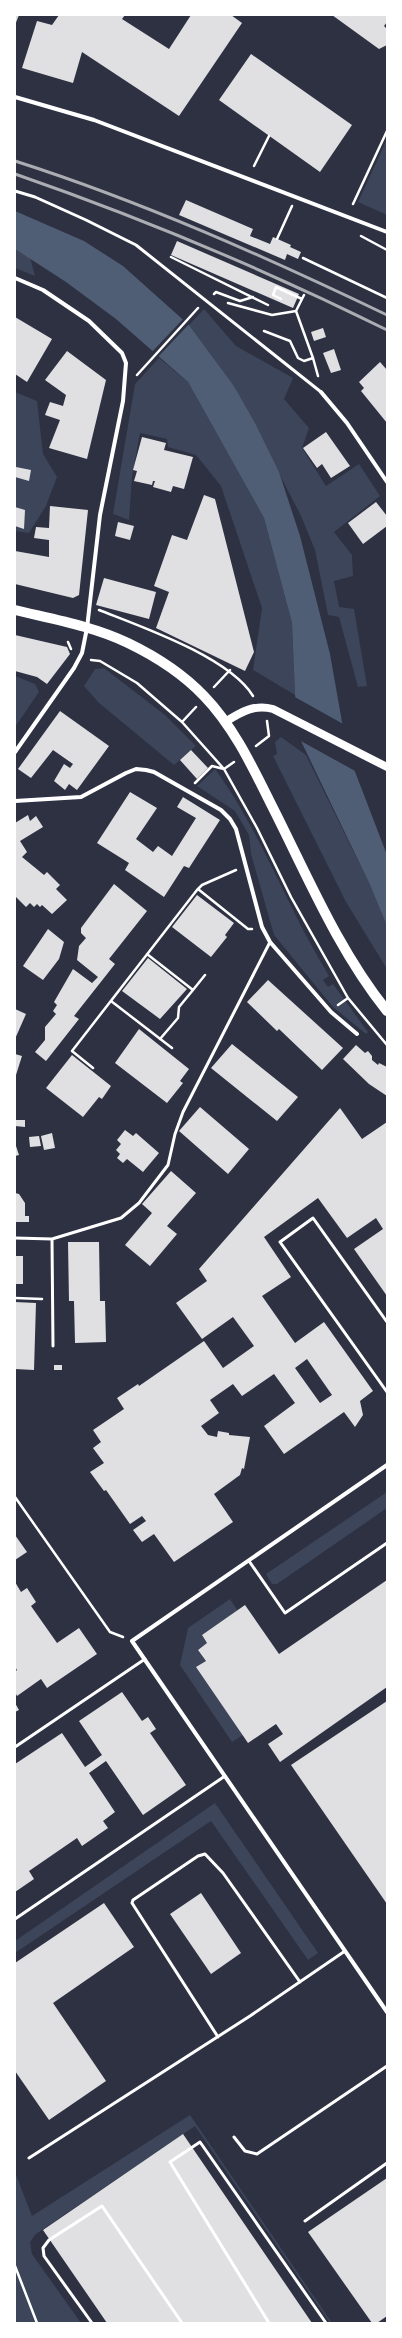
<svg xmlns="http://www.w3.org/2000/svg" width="402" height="2338" font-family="Quicksand,sans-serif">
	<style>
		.green { fill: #3c4559 }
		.water { fill: #4f5d75 }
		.pier { fill: #2d3142 }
		.building { fill: #e0e0e3; fill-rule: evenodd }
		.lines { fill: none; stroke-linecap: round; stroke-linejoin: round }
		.path { stroke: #fff; stroke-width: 2.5 }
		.service { stroke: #fff; stroke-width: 3 }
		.minor { stroke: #fff; stroke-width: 4 }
		.secondary { stroke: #fff; stroke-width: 8 }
		.primary { stroke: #fff; stroke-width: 10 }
		.rail { stroke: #abadb3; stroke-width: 3 }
	</style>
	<rect width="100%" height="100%" fill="#2d3142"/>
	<path class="green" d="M387 139V215L358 202Z
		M15 249 30 257 35 276 15 268Z
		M204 309 236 346 293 378 284 399 309 428 302 448 326 486 359 464 380 496 334 532 352 555 353 576 334 581 339 607 354 609 367 686 358 687 339 617 328 615 315 550 301 516 234 386 189 325Z
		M159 358 188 382 264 518 292 623 295 695 253 670 262 608 221 486 196 455 168 447 167 439 140 433 132 477 129 520 113 514 135 384Z
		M15 392 37 401 43 454 57 477 46 506 29 533 15 531Z
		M104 668 165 715 196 746 174 765 99 703 84 686 95 669Z
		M15 676 35 684 39 692 15 727Z
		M281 737 306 755 370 885 387 926V969L346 902 273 756 277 754 275 742Z
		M215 769C248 814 270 864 295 914 305 935 317 955 329 976L323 980 328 987 333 984 368 1032 366 1034 333 1007 274 935 251 854 249 835 235 811 197 786Z
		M387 1492V1508L277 1584H272L266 1574Z
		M230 1599 238 1611 202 1635 207 1643 198 1650 206 1661 197 1667 243 1735 232 1742 180 1665 188 1628Z
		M215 1803 318 1953 308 1960 211 1821 15 1953V1941Z
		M190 2115 332 2323H330L195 2126 36 2234 30 2242 32 2254 81 2323H15V2172L32 2216Z"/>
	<path class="water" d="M15 211 84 241 123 266 189 325 234 386 256 425 279 472 300 536 330 654 342 722 354 769 387 855V926L370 885 301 741 295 695 292 623 264 518 188 382 116 319 66 282 15 249Z"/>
	<path class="pier" d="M184 318 190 323 157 358 151 353Z
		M293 696 345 725 357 772 299 740Z"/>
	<path class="building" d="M15 15H19L15 25Z
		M59 15H125L122 19 169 49 191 15H231L242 23 179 116 82 52 73 83 22 68 37 21 52 25Z
		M332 15H387V22L384 26 387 29V45L379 49Z
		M251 54 352 125 320 172 219 100Z
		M186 200 253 229 250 236 270 244 273 237 291 245 290 247 301 252 298 259 287 254 285 260 179 215Z
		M177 241 299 294 293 308 171 255Z
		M15 317 52 339 27 382 15 374Z
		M323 328 326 337 314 341 311 332Z
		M334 349 341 370 331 373 323 353Z
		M67 351 106 380 87 459 49 448 60 420 45 415 50 402 63 406 66 395 45 380Z
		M380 362 387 370V423L361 391 364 388 359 382Z
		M326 432 350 466 331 478 322 464 317 468 303 448Z
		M142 437 166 443 164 450 193 457 184 489 173 486 171 492 153 487 155 481H153L152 485 134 481 137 471 133 470Z
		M16 467 31 470 29 481 15 477Z
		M204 495 215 499 254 652 245 671 156 628 169 592 154 586 172 535 187 540Z
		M376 502 387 516V526L363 544 348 523Z
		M50 506 88 510 79 595 73 598 15 584V551L49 557V540L34 538 36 527 49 528Z
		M15 507 25 510 24 529 15 526Z
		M118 522 134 526 130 540 115 536Z
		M104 578 156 592 149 619 96 605Z
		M15 635 67 647 70 654 47 684 37 677 15 671Z
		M60 711 109 746 77 790 69 784 65 790 54 781 64 764 70 768 73 764 53 750 31 778 18 769Z
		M191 750 208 768 197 779 180 760Z
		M130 792 157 808 136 839 153 852 158 846 172 856 196 818 177 807 183 797 220 820 189 868 184 866 164 897 125 870 129 863 97 843Z
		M28 815 30 821 36 816 43 827 20 841 27 852 22 857 44 875 47 872 60 885 56 889 67 900 52 914 42 905 40 907 37 904 34 907 30 903 26 907 15 896V823Z
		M114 884 147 911 109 959 115 964 74 1016 79 1019 46 1061 35 1052 45 1040V1027L56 1014 53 1011 57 1005 54 1002 73 969 92 983 98 977 77 960 79 946 86 938 81 933V928Z
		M197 895 234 923 225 935 227 937 211 957 172 927Z
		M48 929 64 942 59 959 43 980 23 966Z
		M148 958 187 989 160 1019 122 991Z
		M268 980 343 1048 322 1070 279 1029 277 1031 247 1002Z
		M15 1009 26 1014 15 1039Z
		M139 1029 189 1069 180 1081 183 1083 167 1103 115 1063Z
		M232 1044 298 1097 277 1121 211 1068Z
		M356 1045 365 1053 368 1051 372 1056V1060L378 1065 379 1063 387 1067V1096L369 1084 343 1059Z
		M15 1054 22 1056 16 1075H15Z
		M72 1055 111 1086 102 1099 99 1097 83 1117 46 1088Z
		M200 1107 249 1149 228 1174 179 1131Z
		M340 1108 362 1139 387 1122V1296L354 1249 383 1229 376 1218 347 1238 318 1198 264 1237 291 1277 262 1296 295 1343 324 1322 373 1391 360 1401 363 1415 355 1427 344 1412 284 1454 264 1426 295 1403 274 1374 242 1396 233 1384 210 1400 219 1413 201 1426 208 1435 217 1437 218 1431 229 1433V1435L250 1437 244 1469 242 1468 240 1475 214 1494 233 1522 174 1562 154 1534 142 1542 133 1530 146 1521 142 1516 130 1524 106 1490 104 1491 90 1472 104 1463 93 1448 101 1442 93 1430 124 1409 117 1398 138 1384 139 1386 204 1341 223 1368 254 1346 233 1317 202 1339 176 1303 207 1281 199 1269ZM307 1359 332 1395 320 1403 295 1368Z
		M15 1120H25V1127L15 1126Z
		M125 1130 133 1136 136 1133 159 1153 143 1172 127 1159 123 1163 117 1158 120 1154 116 1150 121 1144 117 1140Z
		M52 1133 55 1148 44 1150 41 1136Z
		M39 1136 41 1146 30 1147 29 1137Z
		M15 1143 19 1155 15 1156Z
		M171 1171 196 1193 167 1226 177 1234 150 1266 125 1245 152 1213 142 1204Z
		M15 1193 19 1194 25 1203V1216H29V1222H15Z
		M68 1242H99L100 1301H105L106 1342 75 1343 74 1301H69Z
		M15 1256H23V1284H15Z
		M15 1302 36 1303 34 1370 15 1369Z
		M54 1365H62V1370H54Z
		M15 1535 27 1552 15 1560Z
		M387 1580V1687L280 1762 268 1744 283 1734 276 1724 248 1743 196 1667 206 1661 198 1650 207 1643 202 1635 245 1605 279 1654Z
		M15 1582 21 1592 27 1588 36 1602 31 1606 57 1643 79 1628 97 1654 47 1688 41 1679 17 1696 15 1692V1672L17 1670 15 1667Z
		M122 1692 142 1721 148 1717 156 1729 150 1733 186 1785 143 1815 106 1761 89 1773 115 1812 103 1821 108 1828 82 1846 77 1838 29 1871 34 1879 15 1892V1764L62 1733 85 1767 102 1755 79 1721Z
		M387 1701V1904L291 1765Z
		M15 1703 19 1710 15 1712Z
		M201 1893 241 1953 211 1974 170 1914Z
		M104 1903 134 1947 53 2003 106 2081 49 2120 15 2071V1963Z
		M183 2134 312 2323H107L43 2230Z
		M387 2178V2316L377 2323H372L308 2232Z"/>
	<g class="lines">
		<path class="path" d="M254 166 269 136
			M353 204 387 131
			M361 236 387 250
			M277 239 292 206
			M171 257 268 305
			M303 258 387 298
			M214 294 216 292 240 301 253 297
			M281 299 273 295 276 287 302 299
			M228 303 272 315 296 311
			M264 331 290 341 298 358 304 361 313 358 296 311 304 295
			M313 358 318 376
			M137 375 198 308
			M99 610C142 627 229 657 253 696
			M68 642 71 649
			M91 660 100 661 137 683 182 722 224 769 257 828 291 897 348 998 387 1045
			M214 687 230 670
			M182 722 196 707
			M256 746 269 736 267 721
			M195 783 212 766 224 769 234 762
			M198 889 248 929H252
			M147 954 193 990 205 975
			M111 1001 172 1048
			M338 1005 348 998
			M160 1039 178 1018 179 1007 193 990
			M93 1068 72 1051 197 890 202 885 236 870
			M15 1298 42 1299
			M15 1497 110 1632 123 1637
			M15 2266 37 2323"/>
		<path class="service" d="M15 191 35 197 86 220 136 245 321 392
			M15 1238 52 1239 53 1346
			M52 1239 121 1218 139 1203 168 1165 175 1134 183 1112 270 942
			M387 1322 313 1218 280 1242 387 1392
			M249 1561 285 1613 387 1543
			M15 1747 145 1659
			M15 1919 225 1776
			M218 2037 132 1903 133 1900 198 1856 205 1854 223 1873 300 1982
			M234 2137 245 2151 257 2154 387 2066
			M29 2158 250 2016 345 1951
			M305 2221 387 2163
			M92 2323 44 2256 43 2248 49 2240 102 2206 182 2323
			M269 2323 170 2162 200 2142 326 2323"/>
		<path class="minor" d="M15 97 94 120 387 232
			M15 278 43 290 89 321 122 353 126 363 123 401 100 515 87 628 82 653 74 668 15 752
			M321 392 347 423 387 482
			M15 801 81 797 126 773 136 769 146 770 154 772 221 810 230 819 236 829 262 927 270 942 331 1012 357 1034
			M387 1465 132 1641 387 2012"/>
		<path class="secondary" d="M225 722C241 712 254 704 273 709L387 767"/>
		<path class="primary" d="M15 610C52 619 93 626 128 643 155 656 183 674 204 696 234 727 253 768 272 806 307 875 338 950 387 1011"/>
		<path class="rail" d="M15 161C143 202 266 257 387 315
			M15 174C142 218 266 270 387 330"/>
	</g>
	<rect width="402" height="2338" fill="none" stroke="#ffffff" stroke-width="32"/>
</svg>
